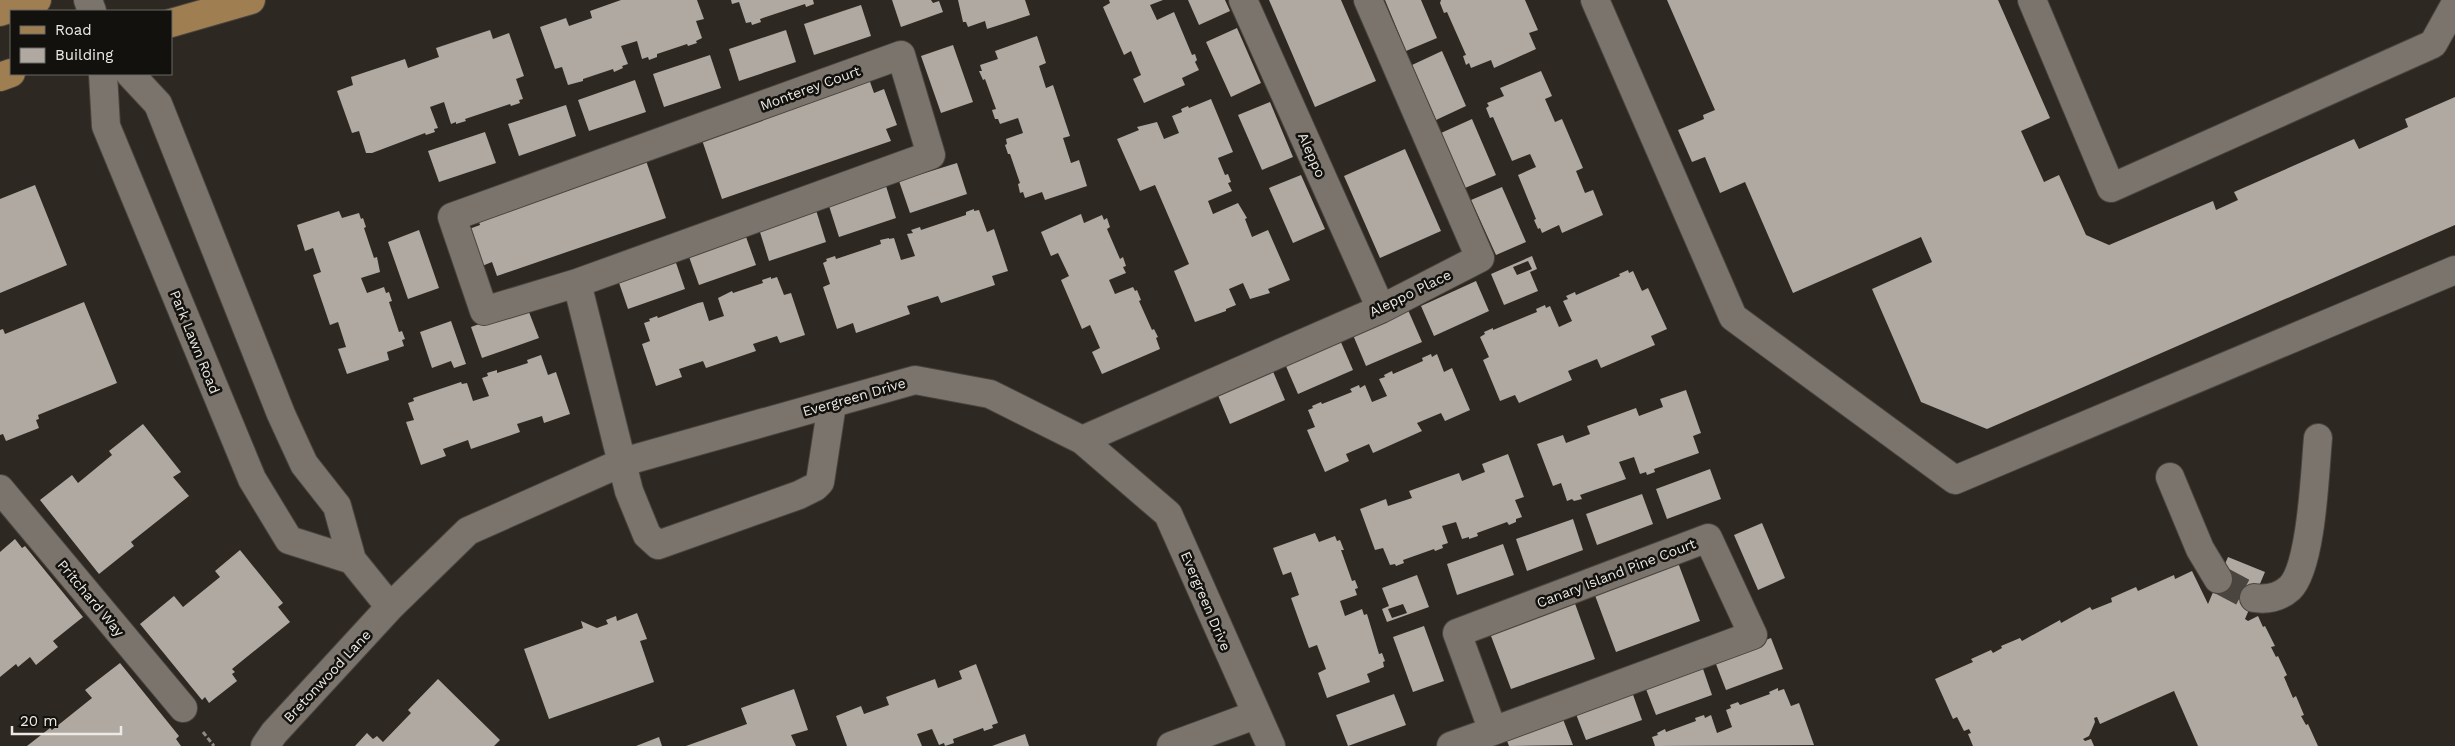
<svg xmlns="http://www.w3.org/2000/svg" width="2455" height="746" font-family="'Work Sans',sans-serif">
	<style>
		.building { fill: #b0a9a1; fill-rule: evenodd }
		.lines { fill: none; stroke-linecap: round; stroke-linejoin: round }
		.minor-tunnel { stroke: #4a453e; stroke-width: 28; stroke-dasharray: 28 14; stroke-linecap: butt }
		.minor-casing { stroke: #49443f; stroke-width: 30 }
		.major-casing { stroke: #49443f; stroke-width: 30 }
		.path { stroke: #8e8a84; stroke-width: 3; stroke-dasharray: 5 2.5; stroke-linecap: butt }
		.minor { stroke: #7a746c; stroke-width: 28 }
		.major { stroke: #9f7e51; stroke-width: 28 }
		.labels { text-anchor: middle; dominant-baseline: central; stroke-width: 5; stroke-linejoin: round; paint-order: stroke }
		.street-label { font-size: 14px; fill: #edeae5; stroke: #13110e }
	</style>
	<rect width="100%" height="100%" fill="#2d2821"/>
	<path class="building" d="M621 0H697L704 19 696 21 702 38 696 41 697 43 688 46 687 44 657 54V57L649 60 648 57 642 59 637 41 621 46 628 64 622 66 623 68 614 72 613 69 583 79V81L568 85 562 67 555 69 540 27 566 18 569 26 592 18 590 11Z
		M731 0H813L814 4 806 7 805 4 760 19 761 22 752 25 751 22 746 23 739 2 732 4Z
		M892 0H931L933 3 939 1 943 12 901 27Z
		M958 0H1025L1030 15 987 29 985 21 968 27 966 22H963Z
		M1109 0H1163L1150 5 1157 20 1174 12 1192 55 1195 54 1197 60 1195 62 1199 70 1182 78 1185 85 1144 103 1133 79 1141 75 1131 51 1124 55 1103 7 1110 3Z
		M1188 0H1225L1230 11 1199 25Z
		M1269 0H1341L1376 81 1315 107Z
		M1385 0H1421L1437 38 1406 51Z
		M1441 0H1525L1538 30 1529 33 1536 49 1494 68 1491 60 1471 68 1469 63 1466 65 1463 56 1466 55 1447 12 1444 13 1440 3Z
		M1667 0H1998L2050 118 2021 131 2044 182 2059 175 2086 235 2109 245 2213 201 2216 210 2238 200 2234 192 2354 139 2359 149 2408 127 2405 119 2455 97V225L1987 429 1921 402 1872 289 1932 262 1921 237 1793 293 1745 182 1720 193 1705 157 1692 162 1678 130 1704 119 1703 115 1715 110Z
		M861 5 871 36 814 55 804 24Z
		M1237 28 1261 83 1231 97 1206 42Z
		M490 30 493 39 509 33 524 76 516 79 523 99 519 100 520 103 511 106 510 104 465 119 466 121 456 124V122L451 124 444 102 430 107 438 128 434 129 435 132 426 135 425 133 372 153H366L359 131 352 133 337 91 353 85 351 77 405 59 408 68 439 57 436 48Z
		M786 30 796 62 739 81 729 49Z
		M1037 36 1046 63 1039 66 1046 88 1053 85 1070 136 1063 138 1071 163 1079 160 1087 186 1045 200 1042 192 1025 198 1023 192 1020 193 1018 184 1020 183 1010 154H1008L1005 145 1007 144 1006 139 1023 133 1018 118 1000 124 998 119H995L992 110 996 109 985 79 983 80 979 71H982L980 65 998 59 995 51Z
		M953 45 973 102 941 113 921 56Z
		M1442 51 1466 106 1436 120 1412 65Z
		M710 55 721 88 664 107 653 74Z
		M1541 71 1552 96 1545 99 1555 122 1562 119 1583 168 1576 171 1585 193 1593 190 1603 215 1562 233 1559 225 1542 233 1540 228 1538 229 1534 220 1536 219 1518 175 1536 167 1530 154 1512 161 1493 117 1490 118 1486 108 1489 106 1487 103 1504 96 1500 88Z
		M869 79 874 93 884 89 897 125 886 129 891 141 722 199 701 137Z
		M635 80 646 112 589 131 578 100Z
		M1211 99 1233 152 1218 158 1225 175 1228 174 1231 182 1228 183 1232 191 1208 201 1213 214 1238 203 1247 218 1245 219 1252 237 1268 230 1290 280 1268 289 1270 293 1250 299 1243 283 1229 289 1236 305 1226 309V311L1195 322 1174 271 1189 264 1155 185 1140 191 1117 139 1139 130 1137 127 1157 122 1164 139 1179 133 1172 116 1182 112 1181 109 1188 106 1189 108Z
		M1270 102 1293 157 1262 170 1238 115Z
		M566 105 576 136 519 156 508 124Z
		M1472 119 1496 175 1465 188 1441 133Z
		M485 132 496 163 439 182 428 151Z
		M1405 149 1441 231 1380 258 1344 176Z
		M644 155 666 218 497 276 492 262 482 266 469 229 480 225 476 213Z
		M957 163 967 194 910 213 899 181Z
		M1301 175 1325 229 1293 243 1269 188Z
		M35 185 67 265 0 293V199Z
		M886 186 896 218 839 237 829 206Z
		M1502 187 1526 242 1496 255 1471 200Z
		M974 209V211L979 210 987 232 994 229 1008 271 992 276 995 285 941 303 938 296 907 306 910 314 856 333 853 323 837 329 823 287 830 284 823 263 827 261 826 259 835 256 836 259 881 244 880 240 889 238V239L894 238 901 260 915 256 907 234 913 233 911 230 920 227 921 230 966 215V212Z
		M816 210 826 242 769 261 759 229Z
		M339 211 342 218 359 213 361 219 363 218 366 227 364 228 374 258 377 257 380 272 361 278 367 293 384 287 386 293 389 292 392 301 389 302 399 332 402 331 405 339 402 340 404 346 387 352 389 360 347 374 338 349 346 347 338 322 330 325 313 275 321 272 313 248 305 251 297 225Z
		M1081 214 1084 223 1102 215 1104 220 1107 218 1110 227 1107 229 1120 259 1123 257 1126 266 1123 267 1126 273 1109 280 1115 294 1133 287 1135 291 1137 290 1141 300 1139 301 1152 330 1154 329 1158 337 1156 338 1160 349 1102 374 1092 352 1100 348 1090 325 1082 329 1061 280 1069 276 1058 253 1051 256 1041 232Z
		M419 230 439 288 408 299 388 242Z
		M745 234 756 265 699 285 688 254Z
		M1532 256 1537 269 1530 272 1538 291 1504 305 1491 274ZM1528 261 1532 269 1517 275 1513 267Z
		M674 257 685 289 628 309 617 277Z
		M1628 270 1629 273 1633 271 1642 291 1648 288 1667 329 1651 336 1655 345 1601 368 1597 359 1568 371 1572 380 1519 403 1515 395 1500 401 1483 360 1489 357 1480 337 1485 334 1484 332 1493 328V330L1537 312 1536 309 1545 305 1546 308 1550 306 1559 327 1572 321 1563 301 1568 299 1566 296 1575 292 1576 295 1620 276 1619 274Z
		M771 277V279L777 277 784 295 791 293 805 335 780 343 777 336 753 344 756 351 706 368 703 361 679 369 682 377 656 386 642 344 650 341 644 323 650 321 649 319 657 316 658 318 698 303 703 302 709 321 724 316 718 298 732 291 733 293 763 283 762 280Z
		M1476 281 1489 311 1434 336 1421 306Z
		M84 302 117 383 38 415 39 419 36 420 39 428 6 441 3 434 0 435V330L3 329 5 334Z
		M527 307 539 338 482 358 471 327Z
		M1408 310 1422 342 1366 366 1353 335Z
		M451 321 466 364 454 368 451 361 432 368 420 332Z
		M1340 340 1353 370 1298 394 1285 364Z
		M1431 354 1432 357 1437 354 1444 372 1452 368 1470 410 1445 421 1441 413 1417 423 1422 431 1373 453 1369 444 1346 454 1349 461 1325 472 1307 430 1315 427 1308 410 1313 408 1312 406 1321 402 1322 404 1352 392 1350 389 1359 385 1360 388 1365 385 1372 402 1387 396 1379 379 1385 377 1384 375 1392 371 1393 374 1423 361 1422 358Z
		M541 355 548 375 556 372 570 414 544 423 542 416 517 424 520 432 471 449 468 440 443 449 446 456 421 465 406 422 414 420 408 403 414 401 413 398 461 382 462 384 467 383 473 401 489 396 482 378 488 376 487 373 497 370V373L528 363 527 360Z
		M1272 369 1285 400 1230 424 1217 393Z
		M1686 390 1701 433 1693 436 1699 453 1654 469 1655 472 1647 475 1646 472 1640 474 1634 457 1619 462 1626 479 1580 495 1582 499 1574 501 1572 499 1567 501 1561 483 1553 486 1537 444 1563 435 1566 443 1590 434 1587 426 1636 408 1639 416 1663 407 1660 399Z
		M143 424 181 472 173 477 189 496 131 542 134 546 99 574 40 500 72 475 78 483 112 455 109 451Z
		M1508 454 1524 497 1515 500 1522 517 1516 519V522L1509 525 1507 522 1477 533 1478 536 1469 539V537L1462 539 1456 522 1442 526 1448 543 1442 545 1443 548 1435 551 1434 549 1403 560 1404 563 1396 566 1395 564 1390 565 1383 548 1375 550 1360 509 1386 499 1388 506 1412 498 1409 491 1459 473 1462 481 1485 472 1482 464Z
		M1710 469 1721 499 1667 519 1656 489Z
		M1642 494 1653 524 1597 545 1586 514Z
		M1573 519 1583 550 1527 571 1516 539Z
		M1762 523 1785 578 1758 590 1734 535Z
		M1315 533 1319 542 1335 536 1337 541 1340 540 1344 550H1341L1352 581 1355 580 1358 588 1355 589 1357 595 1340 601 1345 616 1362 609 1364 615 1367 614 1379 654 1382 653 1385 661 1383 662 1384 667 1367 674 1370 682 1327 698 1318 673 1326 669 1317 645 1309 648 1291 598 1299 595 1291 572 1283 575 1273 548Z
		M15 539 22 548 25 546 83 617 53 641 58 647 36 665 30 657 18 667 16 664 0 677V552Z
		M1503 544 1514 575 1457 595 1447 564Z
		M240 550 283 603 278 607 290 622 232 669 235 672 232 674 237 681 209 703 205 697 202 700 140 624 174 596 183 607 220 577 215 571Z
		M2228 557 2265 572 2245 619 2248 621 2258 616 2263 627 2265 626 2275 646 2271 647 2276 657 2278 656 2287 675 2284 677 2293 698 2296 696 2304 715 2301 716 2306 725 2308 724 2318 746H2198L2174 691 2100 724 2097 717 2094 718 2095 722 2089 736 2083 739 2085 741 2091 739 2094 746H1973L1968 734 1971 733 1969 729 1964 731 1957 717 1953 719 1935 679 1973 662 1971 659 1991 650 1993 653 2002 648 2001 646 2020 638 2022 641 2060 620 2061 623 2090 607 2092 610 2112 602 2111 598 2136 587 2138 591 2174 575 2175 579 2192 571 2208 604Z
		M1677 560 1700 621 1616 652 1593 590Z
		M1417 575 1429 607 1387 622 1382 609 1389 606 1382 588ZM1403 604 1407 613 1392 618 1388 609Z
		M1573 598 1595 659 1511 689 1488 628Z
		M637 613 647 639 640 641 654 682 549 719 524 649 583 628 581 621 597 628 608 624 606 620 616 616 617 621Z
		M1424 626 1444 681 1413 692 1393 637Z
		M1771 638 1783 669 1726 690 1714 659Z
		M120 663 179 736 176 739 181 746H27L50 728 52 730 92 698 85 690Z
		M1701 663 1712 695 1656 715 1644 684Z
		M976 664 998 723 992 725 993 728 984 731 983 728 953 739 954 743 945 746 944 743 939 745 932 729 917 734 922 746H847L836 716 861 706 864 714 889 705 886 697 935 679 938 688 962 679 959 671Z
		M438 679 500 740 494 746H355L367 733 373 739 377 736 383 742 411 713 408 710Z
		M1778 688V691L1784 689 1791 706 1799 703 1814 745 1655 746 1652 737 1658 735 1657 733 1665 729 1666 732 1696 721 1695 718 1704 715 1705 718 1711 715 1717 733 1732 727 1726 710 1731 708 1730 705 1738 702 1740 705 1770 694 1769 692Z
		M794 689 808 730 791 735 796 746H686L747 724 741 708Z
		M1631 689 1642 720 1586 740 1574 709Z
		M1394 694 1406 725 1348 746 1336 715Z
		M1561 714 1573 745 1509 746 1505 736Z
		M1025 734 1029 746H992Z
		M659 737 662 746H636Z"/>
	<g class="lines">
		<path class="minor-tunnel" d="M2218 579 2254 598"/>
		<g class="minor-casing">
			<path id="minor" d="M88 0 92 11
				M1243 0 1381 309
				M1595 0 1733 317 1955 480 2455 270
				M2032 0 2111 188 2433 44 2453 8
				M901 55 931 155 577 283 484 311 452 217Z
				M103 74 106 126 252 479 289 540 352 560
				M130 74 158 104 281 414 304 464 337 506 352 560 390 607
				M577 283 629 491 647 535 658 545 799 495 815 487 820 482 832 404
				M1082 440 1381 309 1480 258 1368 0
				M2170 477 2200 549 2218 579
				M0 489 183 708
				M1708 538 1753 635 1493 731 1457 633Z
				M2254 598C2267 600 2280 597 2290 588 2312 566 2315 469 2318 438
				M265 746 274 733 390 607 468 531 623 462 915 380 990 394 1082 440 1168 514 1271 746
				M1171 746 1255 715
				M1451 746 1493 731"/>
		</g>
		<g class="major-casing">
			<path id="major" d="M0 12 37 0
				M171 23 251 0
				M0 77 11 73"/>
		</g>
		<path class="path" d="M203 732 214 746"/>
		<use href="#minor" class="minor"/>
		<use href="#major" class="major"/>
	</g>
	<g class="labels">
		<g class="street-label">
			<text transform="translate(810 88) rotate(-20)">Monterey Court</text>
			<text transform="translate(1312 155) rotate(66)">Aleppo</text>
			<text transform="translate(1410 293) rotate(-26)">Aleppo Place</text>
			<text transform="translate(195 342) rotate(68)">Park Lawn Road</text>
			<text transform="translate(854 397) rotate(-16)">Evergreen Drive</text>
			<text transform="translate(1616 573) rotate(-21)">Canary Island Pine Court</text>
			<text transform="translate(91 598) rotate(50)">Pritchard Way</text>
			<text transform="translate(1206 601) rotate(67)">Evergreen Drive</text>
			<text transform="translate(327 676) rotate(-47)">Bretonwood Lane</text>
		</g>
	</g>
	<rect x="10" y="10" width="162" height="65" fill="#13110e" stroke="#6a6864"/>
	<rect x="20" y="26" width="25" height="8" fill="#9f7e51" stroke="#6a6864"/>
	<text x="55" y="35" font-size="15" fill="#edeae5">Road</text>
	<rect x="20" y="48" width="25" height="15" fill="#b0a9a1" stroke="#6a6864"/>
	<text x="55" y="60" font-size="15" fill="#edeae5">Building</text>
	<path d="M12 726v8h109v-8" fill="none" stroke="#edeae5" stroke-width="2.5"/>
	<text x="20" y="726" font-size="15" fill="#edeae5" stroke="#13110e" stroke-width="4" paint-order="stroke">20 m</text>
</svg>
